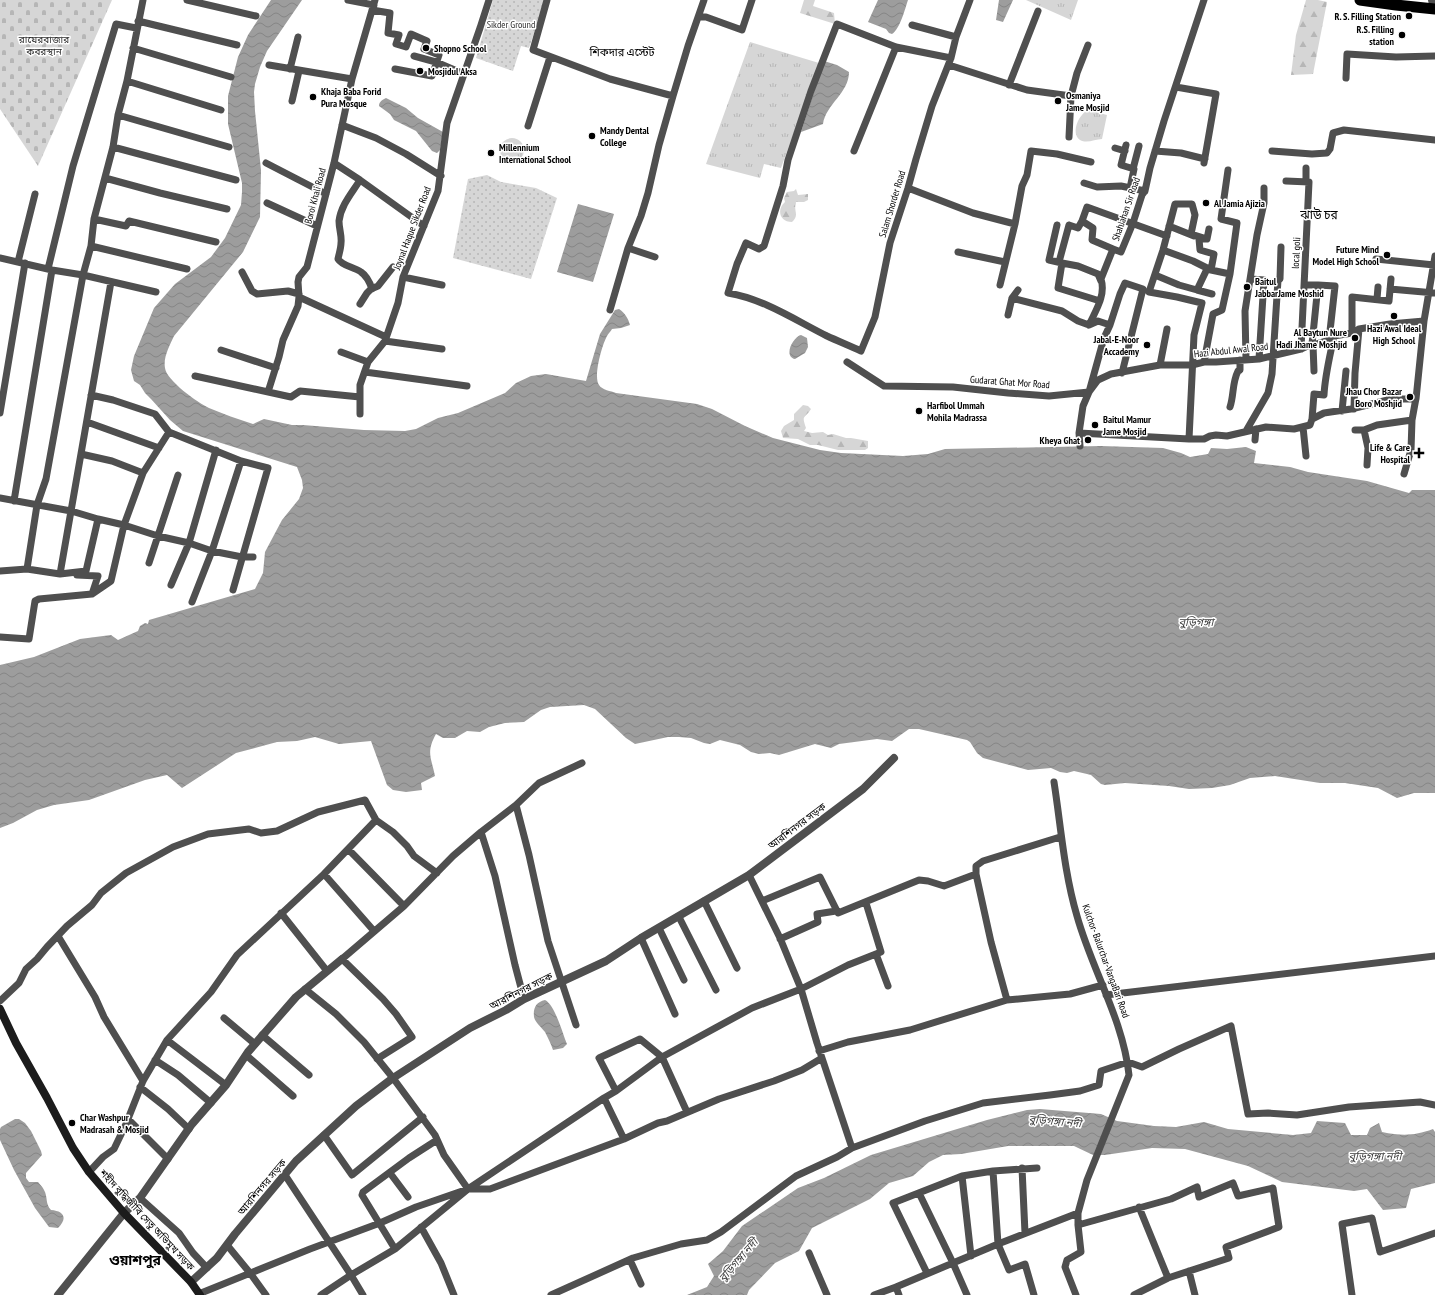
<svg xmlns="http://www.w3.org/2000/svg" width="1435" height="1295" font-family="'PT Sans Narrow','Noto Sans Bengali',sans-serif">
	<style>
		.grass { fill: url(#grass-tufts) }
		.forest { fill: url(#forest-firs) }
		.cemetery { fill: url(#cemetery-stones) }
		.park { fill: url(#park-dots) }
		.water { fill: url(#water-waves) }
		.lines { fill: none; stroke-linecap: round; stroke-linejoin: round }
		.minor { stroke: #4f4f4f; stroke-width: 7 }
		.tertiary { stroke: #4f4f4f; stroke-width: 8 }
		.secondary { stroke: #1c1c1c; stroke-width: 8 }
		.trunk { stroke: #000; stroke-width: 11 }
		.poi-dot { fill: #000; stroke: #fff; stroke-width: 1.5 }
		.labels { text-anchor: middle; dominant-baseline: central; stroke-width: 3; stroke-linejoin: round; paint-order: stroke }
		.poi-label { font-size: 10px; font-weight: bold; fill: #000; stroke: #fff; text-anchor: start }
		.park-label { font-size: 10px; fill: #2d2d2d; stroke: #fff }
		.street-label { font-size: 10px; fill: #000; stroke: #fff }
		.neighbourhood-label { font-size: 11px; fill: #000; stroke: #fff }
		.water-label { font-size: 11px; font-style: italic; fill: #3e3e3e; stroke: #fff }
		.quarter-label { font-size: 12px; fill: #000; stroke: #fff }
		.district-label { font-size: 14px; font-weight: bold; fill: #000; stroke: #fff }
	</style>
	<defs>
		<pattern id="grass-tufts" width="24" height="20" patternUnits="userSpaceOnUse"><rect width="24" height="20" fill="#d6d6d6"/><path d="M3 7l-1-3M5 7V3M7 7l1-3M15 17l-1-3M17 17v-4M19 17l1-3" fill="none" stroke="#b6b6b6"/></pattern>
		<pattern id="forest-firs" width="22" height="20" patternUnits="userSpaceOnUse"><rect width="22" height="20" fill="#d6d6d6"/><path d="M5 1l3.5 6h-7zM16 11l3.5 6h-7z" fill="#b6b6b6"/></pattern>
		<pattern id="cemetery-stones" width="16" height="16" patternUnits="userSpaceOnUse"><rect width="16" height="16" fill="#d6d6d6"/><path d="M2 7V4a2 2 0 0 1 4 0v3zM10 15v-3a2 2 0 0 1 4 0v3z" fill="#b6b6b6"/></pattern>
		<pattern id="park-dots" width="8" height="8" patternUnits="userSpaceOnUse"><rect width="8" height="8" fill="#d6d6d6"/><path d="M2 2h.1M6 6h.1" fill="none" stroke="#b6b6b6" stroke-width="1.8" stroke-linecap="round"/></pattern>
		<pattern id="water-waves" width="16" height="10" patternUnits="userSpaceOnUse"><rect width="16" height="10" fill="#9d9d9d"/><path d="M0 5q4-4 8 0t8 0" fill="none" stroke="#858585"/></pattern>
	</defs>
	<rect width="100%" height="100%" fill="#fff"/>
	<path class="grass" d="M1026 0H1078L1071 20Z
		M750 42 819 63 781 168 764 164 760 178 706 164Z
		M1088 110 1107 115 1102 139C1095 139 1087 144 1080 140 1070 133 1079 114 1088 110Z
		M500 150a12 12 0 1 1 24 0a12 12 0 1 1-24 0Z"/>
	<path class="forest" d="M804 0H815L813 6 834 13 835 24 800 13Z
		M1306 0H1318L1327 2 1313 74 1291 75 1296 35Z
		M796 189 798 195 808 194V200L804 202H796C793 212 800 214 792 222 780 222 776 210 785 202L784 198 787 192 794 191Z
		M803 405 808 406 811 409C805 419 801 414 806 428L804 431 812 433 823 432 828 435 833 434 846 438H851L868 441V448L865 450H838L818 445H810L798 439 783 438 781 431 784 426 794 420V414Z"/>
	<path class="cemetery" d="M0 0H112L38 166 0 109Z"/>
	<path class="park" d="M493 0H545L529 48 521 46 513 71 476 58Z
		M487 175 501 182 536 188 557 198 531 279 453 258 468 179Z"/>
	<path class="water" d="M271 0H302L267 51 260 67 255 84 254 92 255 111 261 170 260 217 243 252 174 336C170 345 163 357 165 368 166 380 198 403 209 408 223 414 238 419 253 424L264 419 292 425H303L364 430 405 431 416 429 438 418 458 413 505 393 516 383 531 376 546 374 586 381 600 334 615 310 619 309C625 313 628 318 630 325L621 328 612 329C611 331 608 334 607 336 602 345 593 377 599 385 602 390 611 391 616 393L697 404 712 409 745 426 773 438 820 450 841 453 903 456 928 454 945 449 1101 446 1163 448 1181 453 1190 457 1208 454 1211 448 1227 449 1246 447 1256 451 1254 463 1290 467 1308 472 1367 481 1409 493 1412 490H1435V793H1414L1397 798 1378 788 1345 783H1320L1275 776 1250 778 1230 785 1212 788 1189 789 1169 786 1125 783 1105 785 1101 784 1091 775 1087 774 1074 771 1067 773 1060 772 1051 768 1028 770 983 758 977 753 970 742 967 740 919 729H909L892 741 877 739 839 744 831 748 815 744 779 755 770 753 759 754 751 752 740 745 720 740 710 744 704 743 691 738 679 737H668L635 744 626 738 595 709 584 705 550 707 541 710 524 722 505 723 489 727 480 732 467 731 455 738H443L436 734C426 752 431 757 435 776L421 783 422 790 406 792 393 790 387 785 371 741 339 744 315 737 297 741 277 742 236 753 182 788 167 775 145 780 89 800 54 805 37 810 13 823 0 828V665L34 657 80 639 111 635 118 640 138 631 140 626 145 623 148 624 149 620 255 589 263 573 265 552 282 520 299 499 303 488 302 480 297 467 183 431 170 420 151 399 145 393 140 385 134 381 131 370 134 356 154 308 175 284 211 257 225 238 241 205 242 192V183L228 124V96L238 57 248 35Z
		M878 0H908C905 9 900 29 892 34L889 33 886 29 868 22Z
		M999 0H1013L1003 22 996 20Z
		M824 61 837 65 849 72C849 93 826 104 823 124L801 132Z
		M386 98 406 108 418 118 443 132 440 150 437 153 432 151 416 131 394 120 390 114 379 106C379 102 382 100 386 98Z
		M578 204 614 214 593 282 557 272Z
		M801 335 807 338 808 347 805 353 795 359C783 356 793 337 801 335Z
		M545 1000C555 1005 562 1032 567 1044L563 1048 553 1050C551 1044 548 1038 545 1032 542 1028 535 1022 534 1017 533 1008 536 1002 545 1000Z
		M1040 1109 1101 1114 1117 1121 1154 1126 1176 1127 1204 1122 1228 1129 1293 1135 1311 1133 1317 1121 1345 1123 1351 1135H1367L1370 1128 1379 1123 1382 1132C1402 1136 1414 1136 1433 1129L1435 1132V1183L1411 1189 1406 1208 1383 1210 1367 1189 1354 1191 1282 1182 1248 1166 1185 1149 1152 1148 1105 1155H1093L1074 1146H1008L961 1154 943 1155 929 1162 913 1176 889 1183 870 1199 812 1228 799 1251 775 1263 749 1290 747 1295H687L707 1287 714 1276 708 1264 723 1251 742 1226 798 1188 824 1178 871 1155 987 1120 1027 1110Z
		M15 1119H19L25 1123 31 1131 41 1151 42 1155 26 1173V1178L29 1182H38C40 1185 43 1187 44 1190 48 1197 45 1204 51 1210 64 1211 68 1218 58 1228L49 1227 35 1208 14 1170 0 1140V1129L1 1127Z"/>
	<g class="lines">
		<path class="minor" d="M187 0 256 16
			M348 0 374 5
			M547 0 533 50 610 79 673 96
			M372 10 390 13 388 33 399 35 396 44 406 47 411 34 427 41 424 49 439 55 432 76 395 69
			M699 17H706L742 30 752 0
			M138 21 237 45
			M912 25 956 37
			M133 48 231 77
			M414 56 436 62 464 74
			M951 58 896 47 837 24 811 91 788 160 783 186 764 246 759 249 746 243 737 264 728 293C764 299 795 320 827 336 838 341 850 346 861 351L875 317 890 243 908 188 916 159 932 106 951 58 956 37 970 0
			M269 65 352 79
			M949 65 1027 90 1071 96
			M290 69 298 37
			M1346 78 1347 54 1396 57 1435 56
			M127 81 221 110
			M1009 85 1038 11
			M1176 87 1216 94 1204 163
			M292 101 299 71
			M118 115 229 147
			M342 125 376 138 406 154 441 176
			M528 126 550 57
			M1069 137 1071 96 1077 73 1088 45
			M1126 145 1121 165 1134 169 1130 188
			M113 147 236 180
			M1115 148 1125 151
			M854 151 896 47
			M1155 151 1181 153 1205 159
			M1272 151 1312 154 1327 153 1330 149 1333 133 1344 130 1435 140
			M266 163 326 194
			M334 163 360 180 424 226
			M1133 169 1139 146
			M105 178 160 193 227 209
			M360 180C352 193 341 205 339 221 339 229 342 236 341 243 341 248 339 254 338 259 342 266 354 267 361 272 367 276 370 283 372 289
			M1286 181 1309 182 1301 349
			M1306 182V168
			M1084 183 1097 187 1121 186 1145 191
			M908 188 973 213 1015 224
			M267 203 317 226
			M94 219 126 226 129 221 216 242
			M1082 221 1087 207 1167 236
			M1057 225 1049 260 1062 263 1058 288 1100 301
			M1169 226 1194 236
			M1209 229 1207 239H1199L1200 250 1214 254 1211 270
			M91 246 187 269
			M628 248 655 257
			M1163 250 1193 261 1211 270 1230 274
			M958 252 1005 262
			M0 258 52 270 83 275 156 292
			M1376 259 1434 265
			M18 262 35 194
			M1059 262 1069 225 1078 228 1082 221 1093 228 1092 240 1113 249
			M1062 263 1078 266 1098 274 1101 281
			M48 269 73 166 116 24 136 28
			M242 272 252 291 257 294 288 291 299 294
			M1155 275 1179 285 1197 290 1207 269
			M403 277 442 285
			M1251 279 1264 280 1259 359
			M1000 285 1015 224 1022 186 1027 175 1031 151 1057 154 1091 162
			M1305 285H1318L1312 344
			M1318 285 1335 286 1329 340
			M1390 289 1435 293
			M1197 290 1212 294
			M299 297 386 337
			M1012 298 1018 290
			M1377 299 1378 287
			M360 304 367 293 371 289 378 286 393 267
			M610 310 628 248 641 216 648 193 659 145 673 96 688 46 704 0
			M1008 315 1012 298 1062 311 1078 321 1089 325
			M1110 325 1098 321 1089 325C1096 310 1106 295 1101 279L1113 249 1121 252 1133 223 1142 195 1145 191 1150 168 1164 121 1204 0
			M1352 333V297L1389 301 1391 279
			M385 341 442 349
			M1313 345 1314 371
			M221 350 276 368
			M341 352 368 362
			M1246 360 1245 311 1257 235 1264 203V188
			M847 362 884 386 953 387 1008 393 1049 396 1089 392
			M1204 362 1213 314 1222 310 1230 274 1237 223 1221 219 1228 170
			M1160 365 1167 329
			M365 372 467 386
			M195 376 291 397 300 391 360 397
			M268 392 279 357 283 340 298 306 299 297 298 282 299 277 307 267 334 163 352 79 375 0
			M1089 392 1098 380 1111 374 1160 365H1192L1204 362H1216L1259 359 1301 349 1312 344 1313 345 1329 340 1334 336 1352 333 1359 329 1390 324 1424 321
			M91 395 113 400 155 414 169 432 241 461 268 468 233 590
			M1230 407C1234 395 1232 383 1238 371L1240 370V360
			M1354 409 1355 373 1359 329
			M1342 411 1346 371
			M0 413 25 263
			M360 414V385L368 362 385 341 398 303 403 277 438 191 447 123 480 28 489 0
			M1312 419 1314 394 1324 395C1325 375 1330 356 1334 336
			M87 422 159 448
			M1303 427 1306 456
			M1355 430H1364
			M1246 431 1268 393 1272 374 1278 280 1280 279 1281 247
			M1079 433 1189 439H1204L1210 436 1216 435 1227 436 1266 427 1294 429 1310 425 1312 419 1324 413 1351 409 1392 399H1416L1424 321 1435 256
			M1189 439 1194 335 1202 303 1177 297 1149 292 1163 250 1175 204H1192L1195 215 1191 234 1207 239
			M1255 440 1256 429
			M1080 446 1079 433 1083 406 1089 392 1104 338 1110 325 1120 294 1125 283 1143 289 1122 373
			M81 454 112 461 143 473
			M1367 465 1368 448 1364 430 1377 425 1412 420
			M1404 474 1411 450 1412 420 1416 398
			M0 498 71 511 98 519 124 525 158 536 189 543 212 551 242 557H253
			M14 501 52 270
			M149 563 178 475
			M27 569 37 505 46 479 83 275 91 246 94 219 113 147 118 115 127 81 143 0
			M0 571 27 569 60 574 86 571 98 519
			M60 574 111 282
			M77 575 98 576 92 594
			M171 585 189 543 216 450
			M192 602 212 551 241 461
			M0 637 29 639 35 601 39 599 92 594 111 581 124 525 143 473 169 432
			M1054 782C1061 827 1064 872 1077 916 1092 970 1123 1019 1129 1075L1087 1180 1078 1213V1225L1081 1252 1067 1260 1065 1267 1076 1295
			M516 805 539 783 582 763
			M376 820 393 832 407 846 414 856 437 873
			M348 849 404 906
			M324 874 374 931
			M976 874 991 942 1007 1000
			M749 875 780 938 801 989 817 1043 852 1148
			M704 901 737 968
			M762 901 820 877 838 913 919 880 928 881 944 886 976 874V866L983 861 1060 837
			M281 913 327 971
			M679 917 716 990
			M659 928 684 980
			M58 936 95 997 104 1017 143 1081
			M641 938 675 1014
			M780 939 818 922 817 914 836 911
			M876 954 888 986
			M305 989 336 1014 364 1042 393 1078 435 1135 444 1155 468 1189
			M1106 995 1435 956
			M524 999 515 965 495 876 481 832 516 805 529 855 548 941 576 1025
			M0 1001 19 983 26 969 37 959 47 947 67 926 92 905 101 893 126 873 173 847 208 834 249 829 261 833 277 831 318 812 365 800 376 820 324 874 237 955 211 992 167 1040 143 1081 126 1124 114 1149 103 1157 89 1172
			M224 1018 255 1044
			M262 1035 309 1075
			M167 1040 226 1085
			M819 1051 848 1042 910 1030 1007 1000 1070 994 1103 985
			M246 1055 293 1096
			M377 1059 412 1037 396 1014 383 999 342 959 404 906 453 856 481 832
			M155 1060 178 1075 211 1103
			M140 1087 168 1109 189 1129
			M616 1091 599 1058 640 1039 662 1057 687 1112
			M604 1098 624 1139 658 1123 667 1121 719 1099 774 1081 802 1070 822 1058 821 1055
			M128 1119 168 1159
			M324 1135 352 1175 423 1117
			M1022 1168 1025 1233
			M993 1171 998 1244 1009 1270 1025 1264 1034 1295
			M390 1173 408 1197
			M285 1175 351 1275 321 1295
			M919 1193 953 1263 967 1295
			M140 1198 179 1233 193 1253 207 1268
			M1078 1225 1171 1199 1197 1187 1199 1197 1233 1183 1238 1196 1273 1188 1279 1227 1226 1247 1229 1258 1168 1278
			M421 1227 441 1263 454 1295
			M227 1245 250 1273 266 1295
			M395 1249 362 1195 363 1192 409 1158 437 1140
			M809 1253 827 1295
			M971 1256 962 1176 993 1171 1037 1168
			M630 1260 641 1284
			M1189 1271 1195 1295
			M927 1273 893 1203 962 1176
			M201 1293 310 1249 380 1223 416 1207 468 1189H490L624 1139
			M363 1295 351 1275 395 1249 468 1189 604 1098 616 1091 662 1057 752 1008 801 989 848 965 881 952 866 903
			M551 1295 633 1258 681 1244 707 1240 721 1232 796 1176 837 1157 852 1148 925 1121 983 1103 1050 1095 1080 1091 1099 1085 1101 1071 1128 1062 1142 1067 1179 1049 1231 1026 1248 1114 1268 1113 1297 1115 1349 1107 1420 1102 1435 1105
			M874 1295 896 1287
			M899 1295 896 1287 998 1244 1078 1213
			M1134 1295 1168 1278 1139 1207
			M1352 1295 1342 1224 1372 1218 1380 1252 1435 1233"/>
		<path class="tertiary" d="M1432 0 1434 9
			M191 1282 217 1258 235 1234 296 1161 356 1106 393 1078 470 1028 506 1010 524 999 606 961 641 938 749 875 863 789 894 758
			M58 1295 124 1213 140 1198 192 1124 226 1085 248 1052 296 997 342 959"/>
		<path class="secondary" d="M0 1009 16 1043 47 1098 73 1148 89 1172 124 1213 191 1282 200 1295"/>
		<path class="trunk" d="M1360 0 1396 5 1435 9"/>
	</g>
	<g class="poi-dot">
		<circle cx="1409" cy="16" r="4"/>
		<circle cx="1402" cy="35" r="4"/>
		<circle cx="426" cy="48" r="4"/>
		<circle cx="420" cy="71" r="4"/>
		<circle cx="313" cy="97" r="4"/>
		<circle cx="1058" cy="101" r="4"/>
		<circle cx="592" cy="136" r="4"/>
		<circle cx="491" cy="153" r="4"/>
		<circle cx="1206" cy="203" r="4"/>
		<circle cx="1387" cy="255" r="4"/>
		<circle cx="1247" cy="287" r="4"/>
		<circle cx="1394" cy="316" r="4"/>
		<circle cx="1355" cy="338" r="4"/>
		<circle cx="1147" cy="345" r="4"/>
		<circle cx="1410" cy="397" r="4"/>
		<circle cx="919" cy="411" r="4"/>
		<circle cx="1095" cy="425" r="4"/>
		<circle cx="1088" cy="440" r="4"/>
		<path d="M1417 447h4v4h4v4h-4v4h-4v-4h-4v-4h4z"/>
		<circle cx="72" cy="1123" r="4"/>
	</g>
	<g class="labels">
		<g class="poi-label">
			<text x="1401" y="16" text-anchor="end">R. S. Filling Station</text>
			<text x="1394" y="29" text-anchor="end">R.S. Filling<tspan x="1394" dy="12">station</tspan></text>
			<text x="434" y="48">Shopno School</text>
			<text x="428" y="71">Mosjidul Aksa</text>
			<text x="321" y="91">Khaja Baba Forid<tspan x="321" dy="12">Pura Mosque</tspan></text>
			<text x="1066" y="95">Osmaniya<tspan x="1066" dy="12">Jame Mosjid</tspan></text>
			<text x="600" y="130">Mandy Dental<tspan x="600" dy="12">College</tspan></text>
			<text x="499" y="147">Millennium<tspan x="499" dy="12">International School</tspan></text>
			<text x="1214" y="203">Al Jamia Ajizia</text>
			<text x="1379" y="249" text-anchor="end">Future Mind<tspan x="1379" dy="12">Model High School</tspan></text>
			<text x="1255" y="281">Baitul<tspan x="1255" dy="12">JabbarJame Moshid</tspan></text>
			<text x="1394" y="328" text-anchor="middle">Hazi Awal Ideal<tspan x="1394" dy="12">High School</tspan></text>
			<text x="1347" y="332" text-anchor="end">Al Baytun Nure<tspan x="1347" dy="12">Hadi Jhame Moshjid</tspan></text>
			<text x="1139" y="339" text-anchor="end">Jabal-E-Noor<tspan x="1139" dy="12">Accademy</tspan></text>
			<text x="1402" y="391" text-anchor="end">Jhau Chor Bazar<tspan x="1402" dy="12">Boro Moshjid</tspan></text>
			<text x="927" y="405">Harfibol Ummah<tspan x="927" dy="12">Mohila Madrassa</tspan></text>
			<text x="1103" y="419">Baitul Mamur<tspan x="1103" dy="12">Jame Mosjid</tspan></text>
			<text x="1080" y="440" text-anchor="end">Kheya Ghat</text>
			<text x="1410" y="447" text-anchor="end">Life &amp; Care<tspan x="1410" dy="12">Hospital</tspan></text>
			<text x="80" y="1117">Char Washpur<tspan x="80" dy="12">Madrasah &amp; Mosjid</tspan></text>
		</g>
		<g class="park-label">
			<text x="511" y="24">Sikder Ground</text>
			<text x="44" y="39">রায়েরবাজার<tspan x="44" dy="12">কবরস্থান</tspan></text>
		</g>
		<g class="street-label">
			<text transform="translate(315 196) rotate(-75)">Boroi Khali Road</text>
			<text transform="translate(892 204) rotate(-73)">Salam Shorder Road</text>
			<text transform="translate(1126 209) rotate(-71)">ShahJahan Sir Road</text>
			<text transform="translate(412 228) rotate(-69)">Joynal Haque Sikder Road</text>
			<text transform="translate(1296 253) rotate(-87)">local goli</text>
			<text transform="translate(1231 350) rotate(-6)">Hazi Abdul Awal Road</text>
			<text transform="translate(1010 382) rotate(4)">Gudarat Ghat Mor Road</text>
			<text transform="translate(797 826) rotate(-37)">আরশিনগর সড়ক</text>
			<text transform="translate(1106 961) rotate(70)">Kulchor- Balurchar-VangaBari Road</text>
			<text transform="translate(521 991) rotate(-27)">আরশিনগর সড়ক</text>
			<text transform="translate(262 1187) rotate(-50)">আরশিনগর সড়ক</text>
			<text transform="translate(147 1220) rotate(47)">শহীদ বুদ্ধিজীবি সেতু অভিমুখ সড়ক</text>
		</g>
		<g class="neighbourhood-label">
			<text x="622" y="52">শিকদার এস্টেট</text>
		</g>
		<g class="water-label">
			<text x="1196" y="622">বুড়িগঙ্গা</text>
			<text transform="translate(1055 1121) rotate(5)">বুড়িগঙ্গা নদী</text>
			<text x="1375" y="1156">বুড়িগঙ্গা নদী</text>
			<text transform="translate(738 1260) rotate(-49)">বুড়িগঙ্গা নদী</text>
		</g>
		<g class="quarter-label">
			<text x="1319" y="214">ঝাউ চর</text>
		</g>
		<g class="district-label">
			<text x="135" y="1260">ওয়াশপুর</text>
		</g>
	</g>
</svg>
